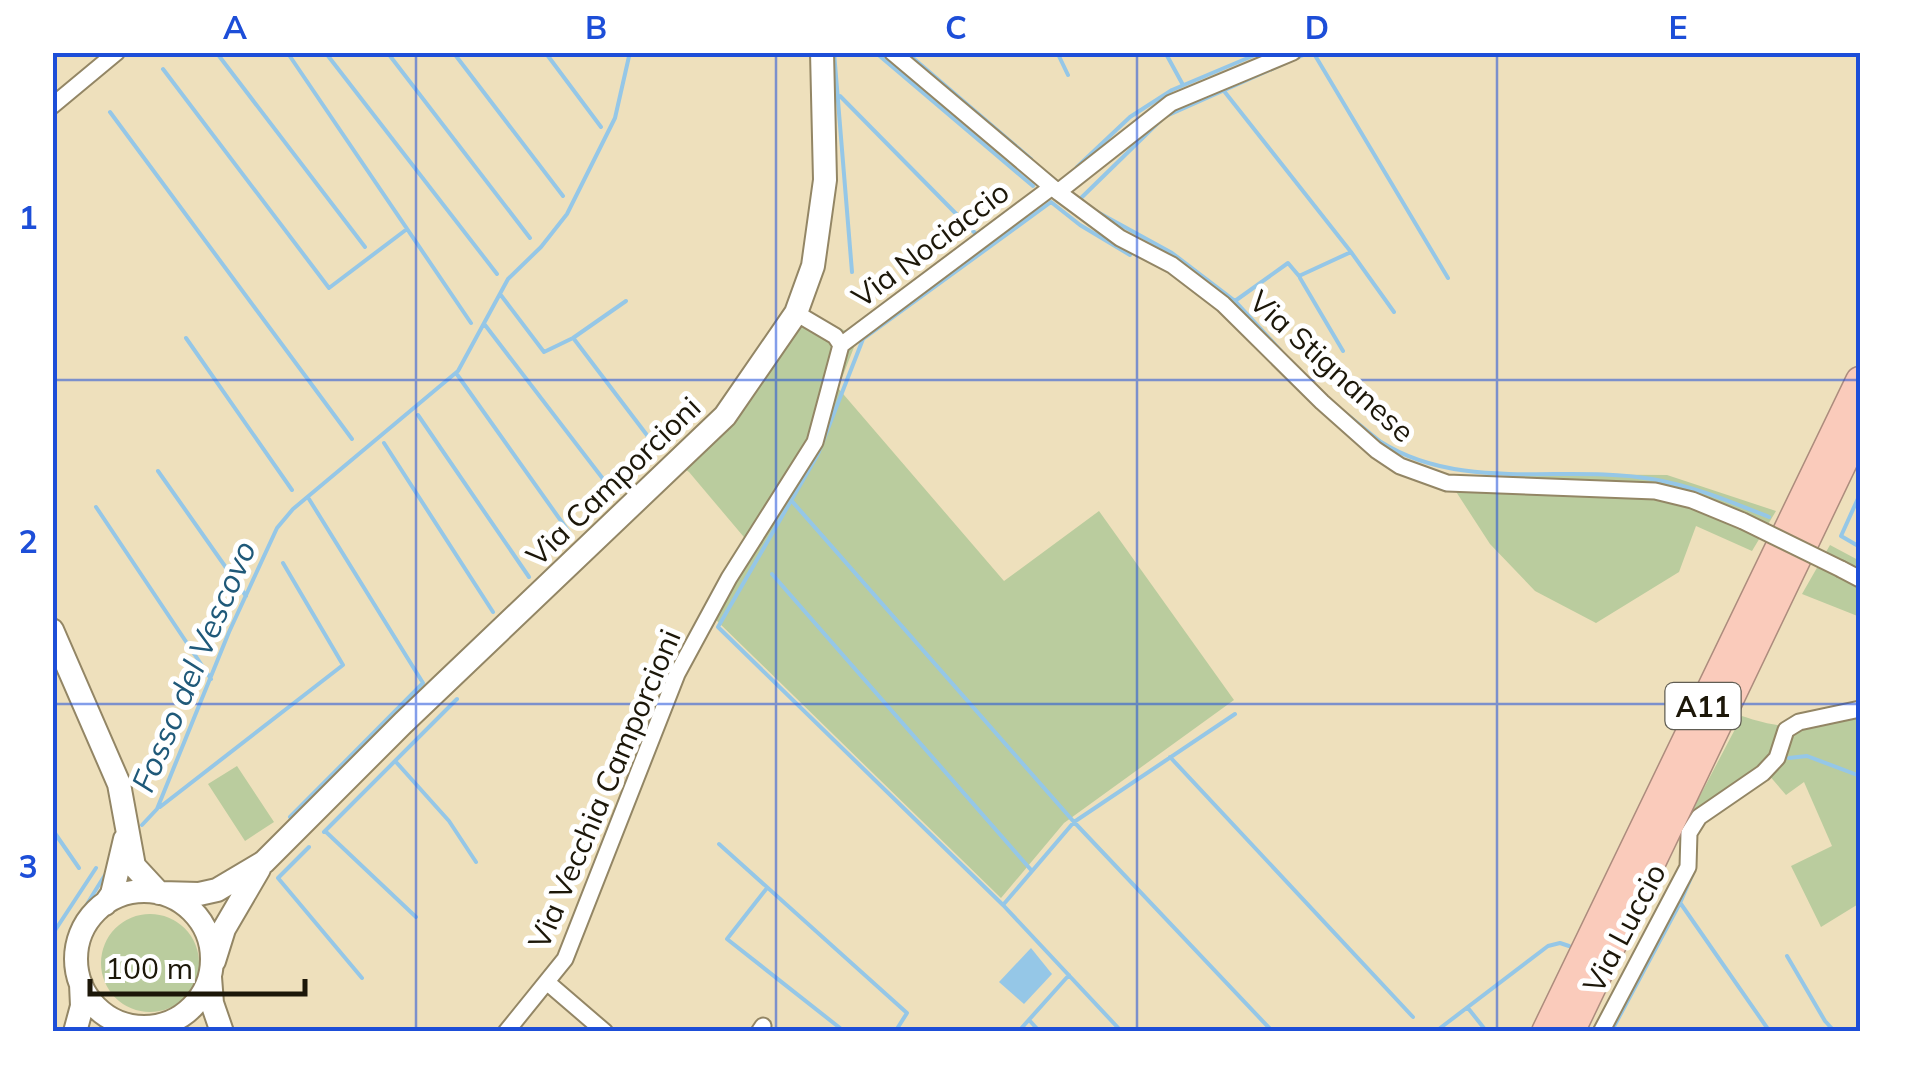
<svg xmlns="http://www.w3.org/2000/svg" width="1913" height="1084" font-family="Mulish,sans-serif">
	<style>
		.green { fill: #bacc9e }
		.water { fill: #95c7e7 }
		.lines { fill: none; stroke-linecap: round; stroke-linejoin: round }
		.stream { stroke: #95c7e7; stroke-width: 4 }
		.street-casing { stroke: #938665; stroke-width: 19 }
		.secondary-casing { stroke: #938665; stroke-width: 26 }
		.highway-casing { stroke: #ac8c7d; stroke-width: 31 }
		.street { stroke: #fff; stroke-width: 15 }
		.secondary { stroke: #fff; stroke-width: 22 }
		.highway { stroke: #facbbb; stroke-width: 28 }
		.street-bridge-casing { stroke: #938665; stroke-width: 19; stroke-linecap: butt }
		.street-bridge { stroke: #fff; stroke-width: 15 }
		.grid { fill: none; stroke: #1d4ed8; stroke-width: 2.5; stroke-opacity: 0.55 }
		.labels { text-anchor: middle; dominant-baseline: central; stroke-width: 10; stroke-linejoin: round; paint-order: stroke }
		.shield { fill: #fff; stroke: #605d53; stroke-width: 2.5 }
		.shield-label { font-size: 28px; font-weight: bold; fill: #1c1709 }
		.street-label { font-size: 30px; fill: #1c1709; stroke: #fff }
		.water-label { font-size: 32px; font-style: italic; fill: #1f5979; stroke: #fff }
		.neatline { fill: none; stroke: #1d4ed8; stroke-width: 4 }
		.grid-label { font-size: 32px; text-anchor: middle; font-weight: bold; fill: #1d4ed8 }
	</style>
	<rect width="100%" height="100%" fill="#eee0bc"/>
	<path class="green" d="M811 314 858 337 838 388 1004 581 1099 511 1234 700 1064 823 1001 898 715 619 754 549 689 472 670 458Z
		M1515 474 1667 475 1776 511 1752 551 1696 526 1679 572 1596 623 1535 591 1490 544 1453 487Z
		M1830 545 1860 561V617L1802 594Z
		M1742 716C1792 733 1811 726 1860 717V903L1821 927 1791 866 1832 846 1804 782 1786 795 1762 767 1683 828Z
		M237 766 274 822 245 841 208 784Z
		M101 963a49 49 0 1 1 98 0a49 49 0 1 1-98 0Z"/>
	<path class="water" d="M1031 948 1052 974 1024 1004 999 982Z"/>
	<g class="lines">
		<path class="stream" d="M216 52 365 247
			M287 52 471 323
			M325 52 497 274
			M387 52 530 238
			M453 52 563 196
			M545 52 601 127
			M834 52 852 272
			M875 52 1033 186
			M906 52 1031 159
			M1057 52 1068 75
			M1165 52 1183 85
			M1313 52 1448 278
			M163 69 329 288 407 229
			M1224 91 1351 252 1394 312
			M840 96 977 235
			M110 112 352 439
			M1077 167 1130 117 1172 90 1262 52
			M1079 200 1164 117 1310 52
			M1090 208 1172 253 1235 301 1281 351
			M1300 278 1343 351
			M500 294 544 352 573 338 626 301
			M1235 301 1288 263 1299 276 1351 252
			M485 325 610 488
			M186 338 292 490
			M574 339 659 451
			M456 373 571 535
			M1345 413C1357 422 1369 433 1381 442 1461 493 1564 464 1652 479 1693 486 1731 502 1769 517
			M418 415 529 577
			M384 443 493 612
			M158 471 246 596
			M1860 494 1841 536 1860 547
			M790 499 1074 822 1273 1032
			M96 507 211 679
			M772 574 1032 871
			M1170 757 1413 1017
			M1789 758 1807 756 1860 776
			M396 762 449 821 476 862
			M160 807 343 665 283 563
			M290 817 423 683 309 499
			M142 825 157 809 229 632 277 528 293 509 458 371 508 279 541 247 567 214 615 118 630 52
			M52 829 79 868
			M325 831 416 917
			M324 832 457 699
			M719 844 907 1013 895 1032
			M309 847 278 878 362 978
			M767 888 727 939 845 1032
			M1681 904 1770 1032
			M1003 905 1074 822 1235 714
			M52 907 54 910
			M52 935 96 868
			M1787 956 1825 1021 1835 1032
			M71 982C70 928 77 920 105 875
			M1468 1008 1487 1032
			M1030 1021 1040 1032
			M1018 1032 1069 975
			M1122 1032 1003 905 718 627 818 454 863 339 1051 202 1080 225 1130 255
			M1435 1032 1548 946 1560 943 1569 946
			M1611 1032 1680 903 1693 873"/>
		<g class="street-casing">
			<path id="street" d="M892 52 1058 192 1120 238 1172 265 1223 304 1322 402 1376 450 1400 466 1447 483 1655 491 1692 500 1743 521
				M52 106 117 52
				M1058 192 1171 103 1293 52
				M841 345 1052 187
				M1841 569 1860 579
				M548 983 605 1032
				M506 1032 565 959 677 674 729 578 815 442 841 345 835 336 796 313
				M759 1032 763 1026
				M1601 1032 1688 867 1689 833 1699 817 1763 773 1777 758 1786 730 1799 722 1860 709"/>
		</g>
		<g class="secondary-casing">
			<path id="secondary" d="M52 630 119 784 134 866 159 893
				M76 959a68 68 0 1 1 136 0a68 68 0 1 1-136 0Z
				M161 893 199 894 217 890 264 862 403 723 725 416 796 313 813 266 825 180 822 52
				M105 904 112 894 125 839
				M214 961 224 929 259 869
				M210 977 212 1003 222 1032
				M75 1032 82 1006 81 984"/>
		</g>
		<g class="highway-casing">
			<path id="highway" d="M1546 1032 1860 381
				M1570 1032 1860 426"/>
		</g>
		<use href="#street" class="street"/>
		<use href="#secondary" class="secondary"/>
		<use href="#highway" class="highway"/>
		<g class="street-bridge-casing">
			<path id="street-bridge" d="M1743 521 1841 569"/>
		</g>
		<use href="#street-bridge" class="street-bridge"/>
	</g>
	<path class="grid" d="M416 52V1032M776 52V1032M1137 52V1032M1497 52V1032M52 380H1860M52 704H1860"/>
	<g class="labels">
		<rect class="shield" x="1665.5" y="683" width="75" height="46" rx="8"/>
		<g class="shield-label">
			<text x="1703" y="706">A11</text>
		</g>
		<g class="street-label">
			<text transform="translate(930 244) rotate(-37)">Via Nociaccio</text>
			<text transform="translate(1332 366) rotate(42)">Via Stignanese</text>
			<text transform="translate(613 481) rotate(-44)">Via Camporcioni</text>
			<text transform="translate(604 789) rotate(-67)">Via Vecchia Camporcioni</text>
			<text transform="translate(1624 928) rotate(-62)">Via Luccio</text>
		</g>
		<g class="water-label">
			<text transform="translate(193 666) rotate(-67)">Fosso del Vescovo</text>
		</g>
	</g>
	<rect width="1913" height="1084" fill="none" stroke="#ffffff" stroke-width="110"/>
	<path d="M90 979v15h215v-15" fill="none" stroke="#1c1709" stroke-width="5"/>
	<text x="105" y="979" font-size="30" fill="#1c1709" stroke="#ffffff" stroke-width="8" paint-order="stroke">100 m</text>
	<rect x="55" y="55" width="1803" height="974" class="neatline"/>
	<g class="grid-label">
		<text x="235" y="39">A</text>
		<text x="596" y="39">B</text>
		<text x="956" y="39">C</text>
		<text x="1317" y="39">D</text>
		<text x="1678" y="39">E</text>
		<text x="28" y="229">1</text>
		<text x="28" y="553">2</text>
		<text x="28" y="878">3</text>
	</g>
</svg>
